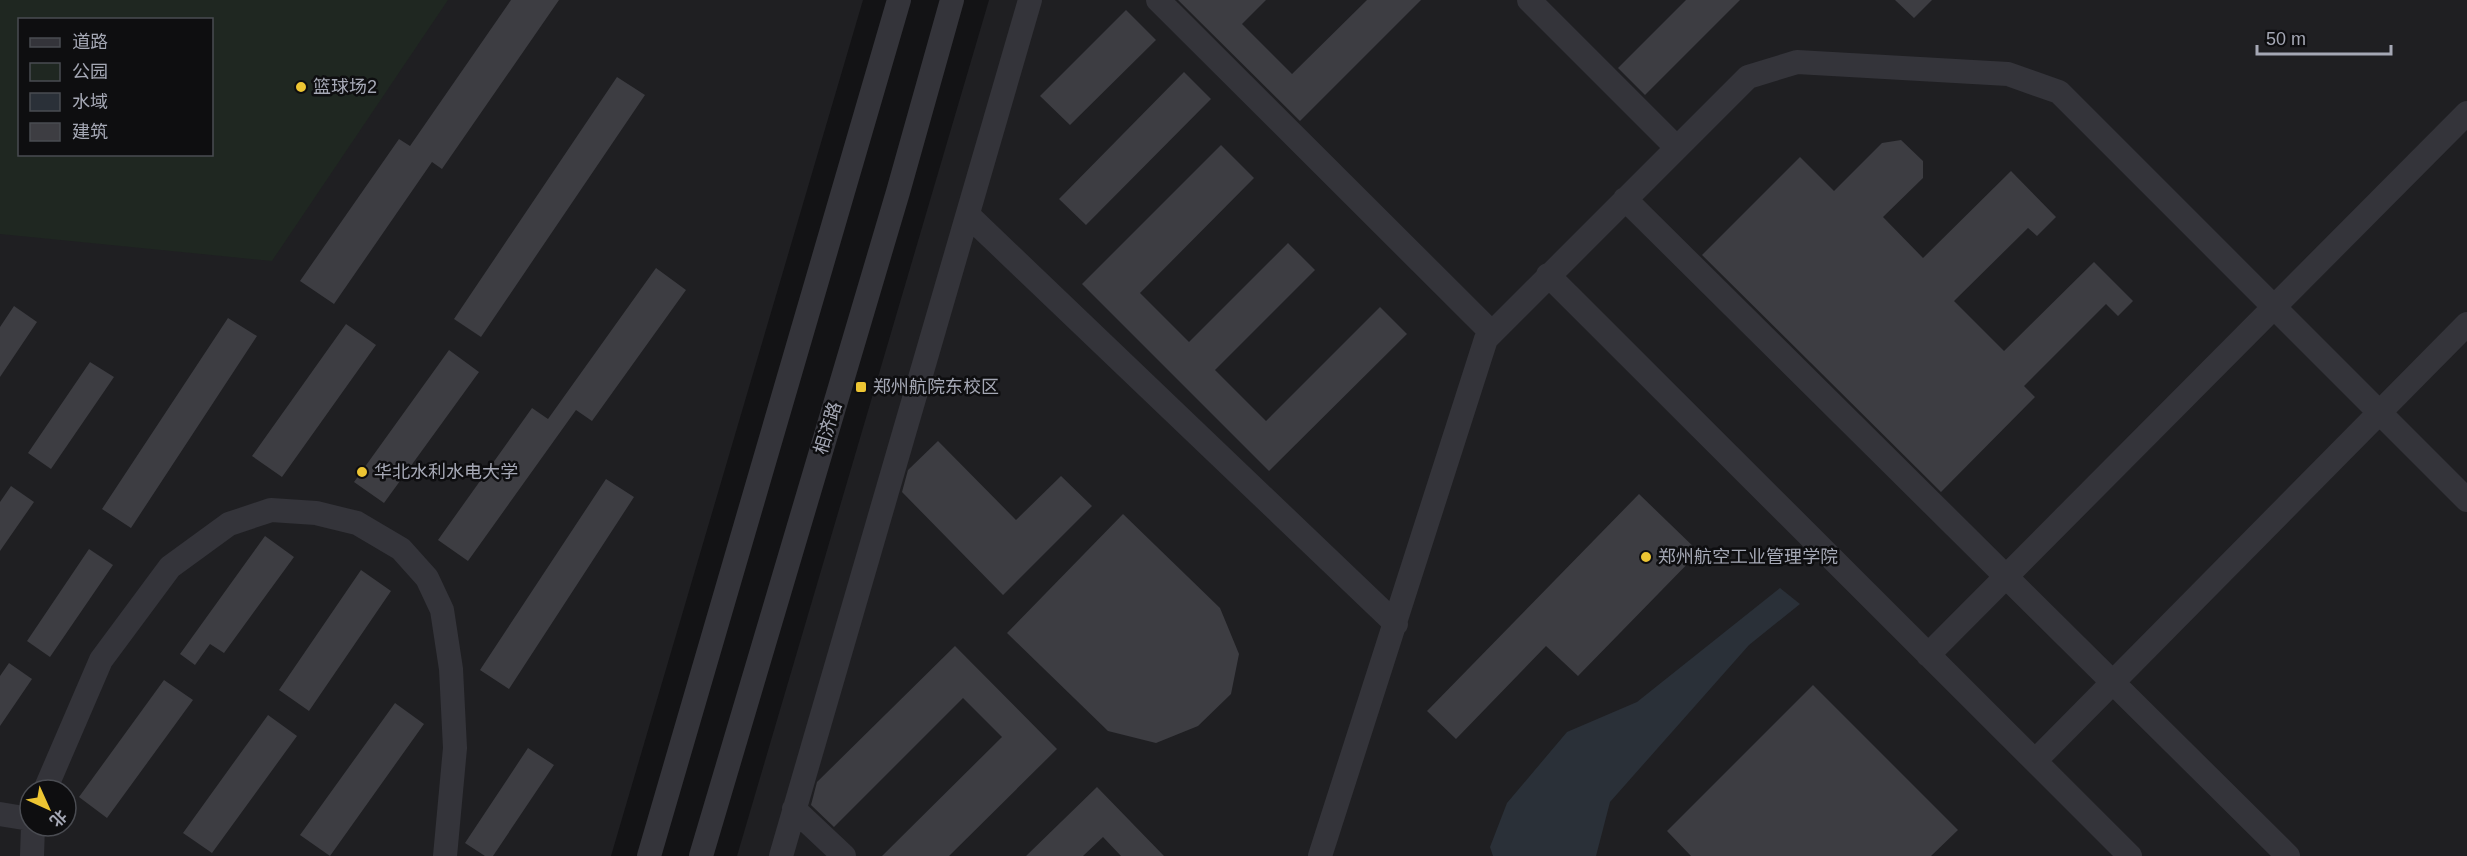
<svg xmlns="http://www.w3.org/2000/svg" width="2467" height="856" font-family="Arial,'Noto Sans SC',sans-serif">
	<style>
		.built { fill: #1f1f22; fill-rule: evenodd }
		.green { fill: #1f2721; fill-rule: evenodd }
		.water { fill: #2a3038 }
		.building { fill: #3d3d42 }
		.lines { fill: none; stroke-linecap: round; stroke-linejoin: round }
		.minor { stroke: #34343a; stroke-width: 24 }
		.poi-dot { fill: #edc533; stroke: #0e0e10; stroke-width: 2 }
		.labels { text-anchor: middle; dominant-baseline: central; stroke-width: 5; stroke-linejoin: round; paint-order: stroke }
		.poi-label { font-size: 18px; fill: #a5a8b5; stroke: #0e0e10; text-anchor: start }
		.street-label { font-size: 18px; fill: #a5a8b5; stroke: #0e0e10 }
	</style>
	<rect width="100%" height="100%" fill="#131315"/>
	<path class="built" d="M0 0H863L611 856H0ZM20 20H212V154H20ZM30 790H66V826H30Z
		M989 0H2467V856H737Z"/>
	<path class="green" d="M0 0H448L272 261 0 234ZM20 20H212V154H20Z"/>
	<path class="water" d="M1780 588 1800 604 1749 645 1610 802 1596 856H1493L1490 847 1507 803 1567 732 1637 702Z"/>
	<path class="building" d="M511 0H559L442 169 432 162 334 304 300 281 399 139 410 146Z
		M1178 0H1266L1242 24 1292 74 1367 0H1421L1300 121Z
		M1686 0H1740L1645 95 1618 68Z
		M1895 0H1932L1914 18Z
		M1126 10 1156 40 1070 125 1040 96Z
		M1184 72 1211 99 1086 225 1059 199Z
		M617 77 645 95 481 337 454 319Z
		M1901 140 1923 161V178L1883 217 1923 258 2011 171 2056 217 2037 236 2028 228 1954 301 2004 351 2094 262 2133 301 2118 316 2106 304 2024 386 2035 397 1941 492 1702 255 1800 157 1834 191 1882 143Z
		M1221 145 1254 178 1140 293 1189 342 1288 243 1315 270 1215 370 1266 421 1380 307 1407 334 1269 471 1082 284Z
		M656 268 686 290 592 421 576 410 468 561 438 540 532 408 548 419Z
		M14 306 37 322 0 377V327Z
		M228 318 257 336 131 528 102 509Z
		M346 324 376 345 282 477 252 456Z
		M449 350 479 372 384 503 354 482Z
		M90 362 114 377 51 469 28 453Z
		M938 441 1016 520 1061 476 1092 506 1003 595 902 492 908 470Z
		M606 479 634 497 509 689 480 670Z
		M11 486 34 502 0 551V502Z
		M1639 494 1699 552 1578 676 1546 646 1456 739 1427 711Z
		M1123 514 1220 608 1239 654 1231 694 1198 726 1156 743 1108 731 1007 633Z
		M265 536 294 557 224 653 210 644 195 665 180 654Z
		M89 549 113 565 50 657 27 641Z
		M361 570 391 591 309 711 279 690Z
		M955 646 1057 749 949 856H882L1002 737 963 698 834 827 811 805 817 782Z
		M9 663 32 679 0 726V676Z
		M164 680 193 700 107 818 79 797Z
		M1813 685 1958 830 1931 856H1691L1667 831Z
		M395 703 424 724 330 856 300 835Z
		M268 715 297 736 212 853 183 833Z
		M528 748 554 765 493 856H485L465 843Z
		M1097 787 1164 856H1121L1103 837 1083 856H1026Z"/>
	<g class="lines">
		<path class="minor" d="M1158 0 1492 333
			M1529 0 1677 148
			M1625 199 2288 856
			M968 215 1396 624
			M1548 275 2130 856
			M1928 655 2467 113
			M2035 761 2467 324
			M45 790 101 660 170 567 229 524 271 510 316 513 357 523 401 549 427 578 442 610 451 669 455 748 445 856
			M794 809 844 856
			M0 814 30 819
			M32 856 33 826
			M649 856 899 0
			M701 856 898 192 952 0
			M781 856 1030 0
			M1320 856 1486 339 1748 77 1797 62 2008 74 2059 92 2467 500"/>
	</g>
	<g class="poi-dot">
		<circle cx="301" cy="87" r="6"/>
		<rect x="855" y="381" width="12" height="12" rx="3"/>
		<circle cx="362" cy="472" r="6"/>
		<circle cx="1646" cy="557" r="6"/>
	</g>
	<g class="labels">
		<g class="poi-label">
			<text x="313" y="87">篮球场2</text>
			<text x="873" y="387">郑州航院东校区</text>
			<text x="374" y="472">华北水利水电大学</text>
			<text x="1658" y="557">郑州航空工业管理学院</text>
		</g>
		<g class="street-label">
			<text transform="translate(828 428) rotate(-73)">相济路</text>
		</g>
	</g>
	<rect x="18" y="18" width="195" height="138" fill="#0e0e10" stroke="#4a4c52" stroke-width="1.5"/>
	<rect x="30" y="38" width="30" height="9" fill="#34343a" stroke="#4a4c52" stroke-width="1.5"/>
	<text x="72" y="48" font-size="18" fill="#a5a8b5">道路</text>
	<rect x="30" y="63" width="30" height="18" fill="#1f2721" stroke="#4a4c52" stroke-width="1.5"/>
	<text x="72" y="78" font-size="18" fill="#a5a8b5">公园</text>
	<rect x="30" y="93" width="30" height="18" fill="#2a3038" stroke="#4a4c52" stroke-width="1.5"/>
	<text x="72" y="108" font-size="18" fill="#a5a8b5">水域</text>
	<rect x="30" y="123" width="30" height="18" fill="#3d3d42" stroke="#4a4c52" stroke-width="1.5"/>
	<text x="72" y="138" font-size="18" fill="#a5a8b5">建筑</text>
	<g transform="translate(48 808) rotate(135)"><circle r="28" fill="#0e0e10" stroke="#4a4c52" stroke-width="1.5"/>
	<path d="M0-4.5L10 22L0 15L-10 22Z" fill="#edc533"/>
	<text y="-9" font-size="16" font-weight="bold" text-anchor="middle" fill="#a5a8b5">北</text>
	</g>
	<path d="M2257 45v9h134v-9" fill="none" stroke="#a5a8b5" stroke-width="3"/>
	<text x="2266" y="45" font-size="18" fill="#a5a8b5" stroke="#0e0e10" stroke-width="4.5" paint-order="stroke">50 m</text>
</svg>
